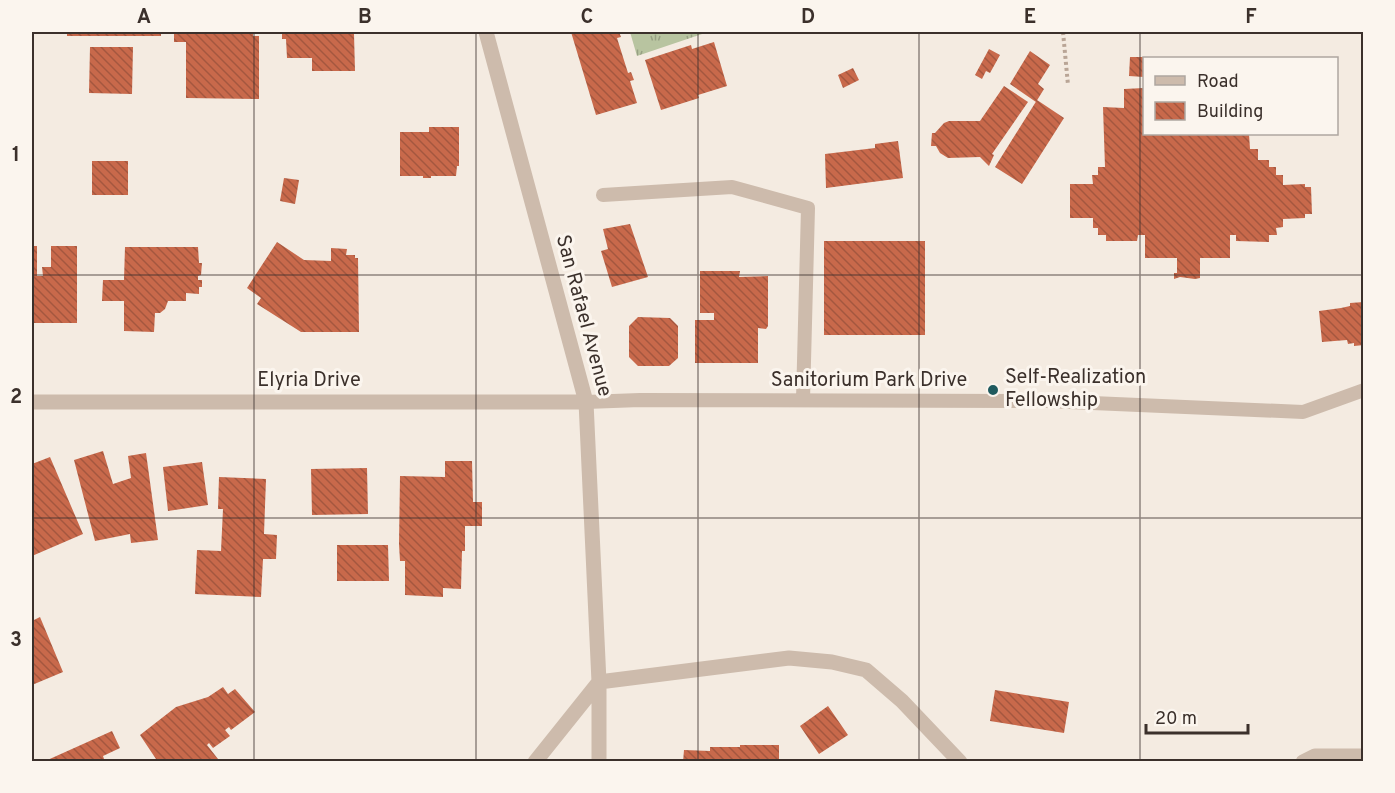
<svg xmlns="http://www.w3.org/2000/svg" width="1395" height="793" font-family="Overpass,sans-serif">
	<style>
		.grass { fill: url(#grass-tufts) }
		.building { fill: url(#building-back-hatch) }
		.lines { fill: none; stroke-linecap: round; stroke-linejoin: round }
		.path { stroke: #b9a596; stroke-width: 4; stroke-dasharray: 3 3; stroke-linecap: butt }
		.lane { stroke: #cdbbac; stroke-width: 14 }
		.street { stroke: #cdbbac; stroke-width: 15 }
		.grid { fill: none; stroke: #3b302b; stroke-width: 1.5; stroke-opacity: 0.55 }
		.poi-dot { fill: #1f5a5e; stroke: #fbf5ee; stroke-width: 2 }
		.labels { text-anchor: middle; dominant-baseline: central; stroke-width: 6; stroke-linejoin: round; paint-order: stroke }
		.street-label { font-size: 20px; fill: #3b302b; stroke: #fbf5ee }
		.poi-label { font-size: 20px; fill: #3b302b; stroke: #fbf5ee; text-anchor: start }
		.neatline { fill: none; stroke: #3b302b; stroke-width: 2 }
		.grid-label { font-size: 20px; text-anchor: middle; font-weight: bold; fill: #3b302b }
	</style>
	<defs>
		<pattern id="grass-tufts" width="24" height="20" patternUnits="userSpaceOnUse" patternTransform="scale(1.5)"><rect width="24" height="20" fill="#b8c4a0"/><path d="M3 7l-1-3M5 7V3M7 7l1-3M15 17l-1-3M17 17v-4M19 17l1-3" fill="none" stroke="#97a083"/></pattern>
		<pattern id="building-back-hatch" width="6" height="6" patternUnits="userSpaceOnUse" patternTransform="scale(1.5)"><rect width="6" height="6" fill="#c8694b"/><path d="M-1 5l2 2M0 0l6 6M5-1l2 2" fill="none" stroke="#a4573f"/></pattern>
	</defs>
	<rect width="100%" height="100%" fill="#f4ebe1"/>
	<path class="grass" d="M630 32H708L637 56Z"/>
	<path class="building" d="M67 32H161V36H67Z
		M174 32H253V36H259V99L186 98V42H174Z
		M282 32H356L354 34 355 71H312V58H287L286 39H282Z
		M571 32H619L621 37 617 38 628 73 631 72 634 80 630 81 637 103 596 115Z
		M714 42 727 86 698 95 699 98 661 110 645 60 691 45 692 49Z
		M90 47H133L132 94 89 93Z
		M989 49 1000 55 990 73 986 71 982 79 975 75Z
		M1030 51 1050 65 1038 84 1044 89 1036 102 1010 84Z
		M1130 57H1144V77L1129 76Z
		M853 68 859 80 843 88 838 75Z
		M1004 86 1028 102 992 154 994 155 989 166 980 157 948 158 940 153 936 146H931L932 133H935L944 123 949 121H980Z
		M1144 88V134H1249L1250 149H1258V160H1269V167H1276V175H1283V185L1305 184V187H1311L1312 214H1305V218L1283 219V227L1276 228 1277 235H1269V242L1236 241V235H1230V258H1200V278L1195 279 1180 277 1174 279V273H1177V258H1145V235H1138L1137 241H1106V235H1098V228H1093V218H1070V184H1093L1092 175H1098V167H1105L1103 107 1124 108V89Z
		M1037 100 1064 118 1022 184 995 167Z
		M429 127H459V166H457L456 176H431V178H423V176H400V132H429Z
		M898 141 903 178 826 188 825 154 875 148V144Z
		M92 161H128V195H92Z
		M284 178 299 180 295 204 280 201Z
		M630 224 648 277 612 287 601 251 608 249 603 229Z
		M824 241H925V335H824Z
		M277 242 304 260 331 261V248L347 249 346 255H355V258H358L359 332H301L257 304 261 298 247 288Z
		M32 246H37V276H43L42 267H51V246H77V323H32Z
		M125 247H198L199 263H202L201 275 198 276V280H202V287H199V294L186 293V301H168L165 309 160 313H155L154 332 124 331V301H102L103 280H124Z
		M700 271H740L739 277 768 276V326L766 329 758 328V363H695V320H714V313H700Z
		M1364 302V345L1354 346V343L1348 344 1347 340 1322 342 1319 311 1341 308 1350 306V303Z
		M638 317 670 318 678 326V358L669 366H638L629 357V326Z
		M103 451 113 484 131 478 128 456 146 453 158 540 131 543 130 534 95 541 74 460Z
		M50 457 83 534 32 556V464Z
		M445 461H472L473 502H482V526H465V551H462L461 589 443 588V597L405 595V561H400L399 544 400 476 445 477Z
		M202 462 208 505 168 511 163 467Z
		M367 468 368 514 312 515 311 469Z
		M219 477 266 479 264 534 277 535 276 559H263L261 597 195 594 197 550 221 551 223 509H218Z
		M337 545H388L389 581H337Z
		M40 617 63 672 32 685V621Z
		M223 687 228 694 235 689 255 712 231 730 229 727 225 730 230 736 213 748 209 743 207 745 218 759V762H158L140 735 176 707 208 697Z
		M995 690 1069 702 1064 733 990 721Z
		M828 706 848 735 819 754 800 726Z
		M112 731 120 748 103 756 105 762H43Z
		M740 745H779V762H683L684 750 710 751V747H740Z"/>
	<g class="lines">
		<path class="path" d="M1063 32 1068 85"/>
		<path class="lane" d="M603 195 732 187 808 208 803 400
			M586 402 640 400 1046 401 1303 412 1364 390"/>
		<path class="street" d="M486 32 586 402 599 682V762
			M32 402H586
			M535 762 599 682 789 658 832 662 866 670 902 701 960 762
			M1303 762 1315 756H1364"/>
	</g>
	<path class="grid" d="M254 32V762M476 32V762M698 32V762M919 32V762M1140 32V762M32 275H1364M32 518H1364"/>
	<circle class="poi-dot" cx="993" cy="390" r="6"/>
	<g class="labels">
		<g class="street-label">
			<text transform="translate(583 316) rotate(75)">San Rafael Avenue</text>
			<text x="309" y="381">Elyria Drive</text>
			<text x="869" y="381">Sanitorium Park Drive</text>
		</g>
		<g class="poi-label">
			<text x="1005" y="378">Self-Realization<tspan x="1005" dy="23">Fellowship</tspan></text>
		</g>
	</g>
	<rect width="1395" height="793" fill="none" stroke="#fbf5ee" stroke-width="66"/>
	<rect x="1143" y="57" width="195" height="78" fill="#fbf5ee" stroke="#aea6a0" stroke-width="1.5"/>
	<rect x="1155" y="76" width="30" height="9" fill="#cdbbac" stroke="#aea6a0" stroke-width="1.5"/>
	<text x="1197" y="87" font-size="18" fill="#3b302b">Road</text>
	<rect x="1155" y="102" width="30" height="18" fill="url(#building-back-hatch)" stroke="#aea6a0" stroke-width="1.5"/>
	<text x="1197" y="117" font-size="18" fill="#3b302b">Building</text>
	<path d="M1146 724v9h102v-9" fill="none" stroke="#3b302b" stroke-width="3"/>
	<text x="1155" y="724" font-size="18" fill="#3b302b" stroke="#fbf5ee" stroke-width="4.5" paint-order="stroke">20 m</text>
	<rect x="33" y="33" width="1329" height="727" class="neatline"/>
	<g class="grid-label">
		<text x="144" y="23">A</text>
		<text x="365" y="23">B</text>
		<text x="587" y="23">C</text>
		<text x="808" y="23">D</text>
		<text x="1030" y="23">E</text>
		<text x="1251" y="23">F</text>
		<text x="16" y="161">1</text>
		<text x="16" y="403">2</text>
		<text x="16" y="646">3</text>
	</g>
</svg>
